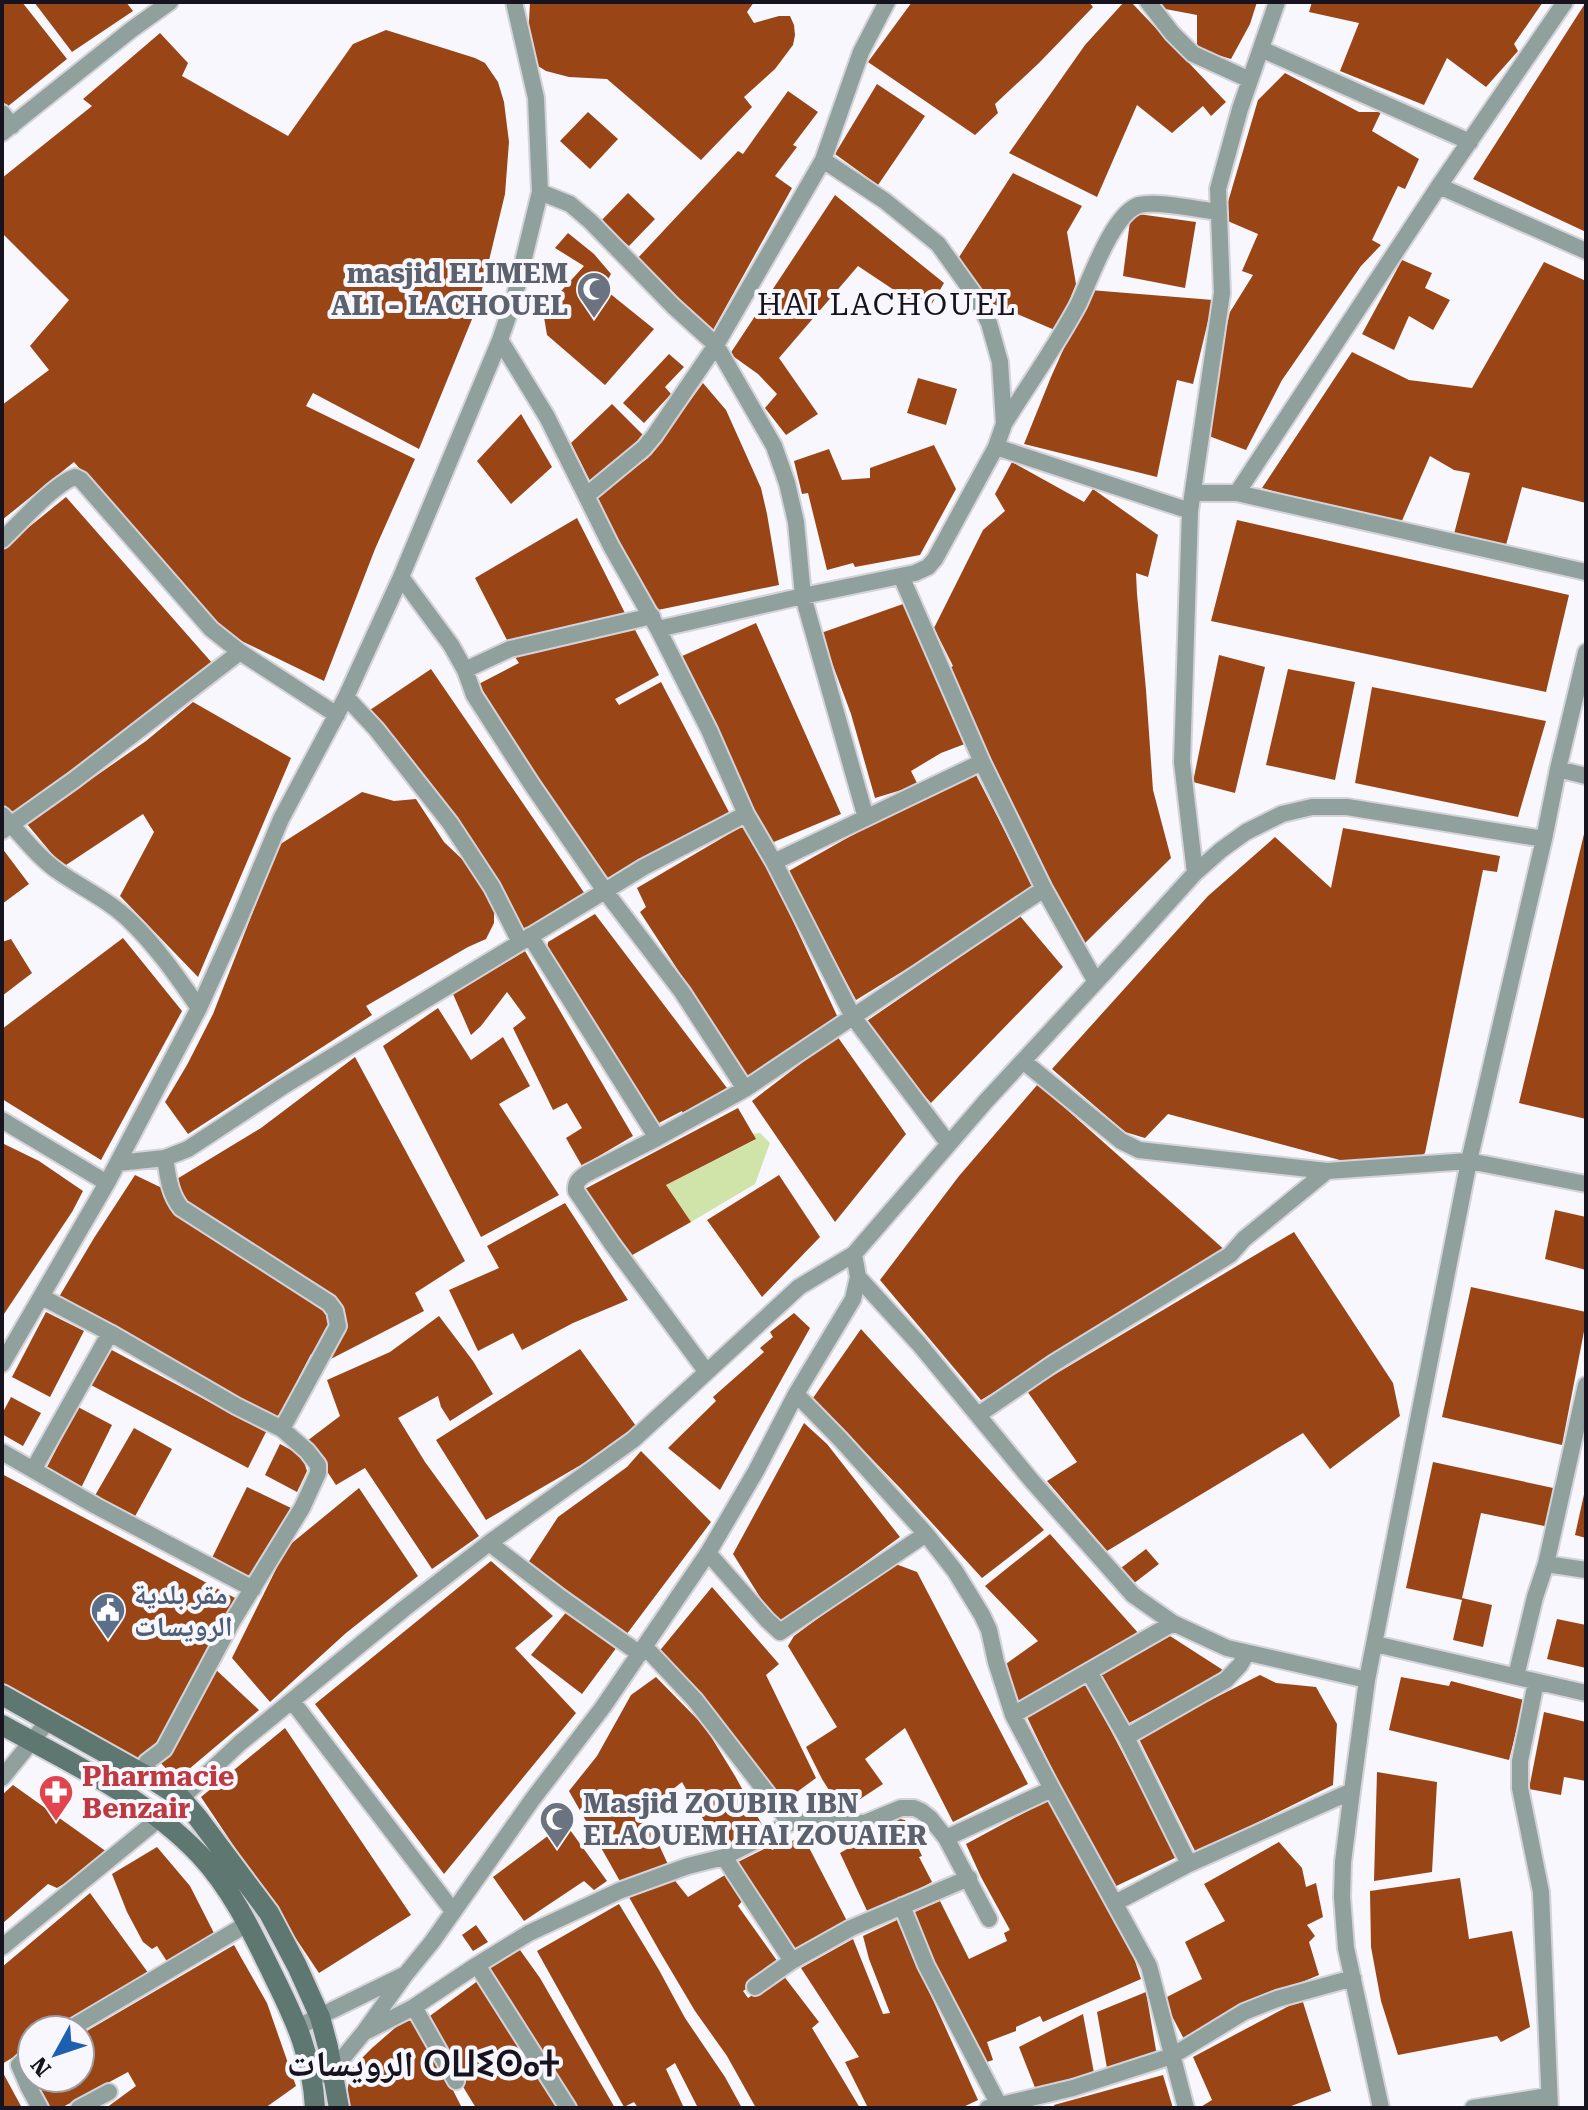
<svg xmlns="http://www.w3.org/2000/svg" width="1588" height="2110" font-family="'Roboto Serif','Noto Naskh Arabic','Noto Sans Tifinagh',serif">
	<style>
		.green { fill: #d0e4a9 }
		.building { fill: #9a4516 }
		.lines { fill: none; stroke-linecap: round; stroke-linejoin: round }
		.minor-casing { stroke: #d4d3d9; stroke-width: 20 }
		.secondary-casing { stroke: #d4d3d9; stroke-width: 24 }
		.minor { stroke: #90a19d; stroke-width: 16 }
		.secondary { stroke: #5e7771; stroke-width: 20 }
		.labels { text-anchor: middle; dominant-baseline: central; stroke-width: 8; stroke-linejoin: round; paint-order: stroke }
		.worship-label { font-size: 28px; font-weight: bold; fill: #5b616d; stroke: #f8f7fd; text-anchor: end }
		.service-label { font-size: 28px; font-weight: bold; fill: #4e5e75; stroke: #f8f7fd; text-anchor: start }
		.health-label { font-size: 28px; font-weight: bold; fill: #be3a42; stroke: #f8f7fd; text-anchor: start }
		.neighbourhood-label { font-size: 30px; letter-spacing: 2px; fill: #17141f; stroke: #f8f7fd }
		.district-label { font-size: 36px; font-weight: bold; fill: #17141f; stroke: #f8f7fd }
	</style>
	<rect width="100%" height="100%" fill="#f8f7fd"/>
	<path class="green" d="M760 1133 770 1143 755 1184 691 1222 666 1185 755 1140 752 1134Z"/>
	<path class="building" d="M2 2H22L67 59 7 107 2 100Z
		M34 2H126L133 11 72 52Z
		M530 2H754L747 12 754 23 779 16H790L794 25 795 35 793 45 775 69 744 97 752 107 701 160 607 79 569 77 546 71 527 59Z
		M912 2H1089L1093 7 1039 63 995 104 998 113 975 135 868 62Z
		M1124 2H1131L1226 102 1211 116 1203 106 1172 133 1137 105 1097 197 1009 153 1085 45Z
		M1160 2H1257L1250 24 1231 59 1197 49V15L1160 8Z
		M1312 2H1543L1514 44 1518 51 1486 87 1447 58 1424 105 1340 71 1359 23 1309 12Z
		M1586 2V232L1473 179Z
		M386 30 475 58 485 63 498 82 504 102 509 142 505 194 479 302 419 449 313 393 306 406 415 459 375 549 324 681 219 630 74 462 2 520V405L49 370 30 346 69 300 2 233V178L92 106 83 99 160 33 188 63 182 76 288 136 353 44Z
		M1285 73 1359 112H1381L1372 131 1419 159 1405 189 1398 186 1372 240 1381 245 1361 266 1282 380 1246 450 1209 436 1222 345 1230 312 1253 275 1242 271 1258 234 1223 219 1258 100Z
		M877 84 925 116 878 185 835 154Z
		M788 91 818 112 793 145 797 147 775 176 792 188 713 330 636 260 738 151 743 154Z
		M588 112 618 139 590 169 560 141Z
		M1013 173 1082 206 1067 232 1076 284 1057 331 991 303 954 265Z
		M628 193 655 219 629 246 600 222Z
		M835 195 944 283 927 312 858 266 779 358 818 414 786 435 765 408 777 394 758 374 730 354Z
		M1131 213 1196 222 1185 288 1123 276Z
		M568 233 594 254 611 274 603 288 654 329 605 385 547 335 543 311 584 266 555 248Z
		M1402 260 1432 273 1425 288 1450 300 1433 330 1409 316 1394 350 1362 334Z
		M1544 262 1586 281V503L1522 487 1506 545 1454 534 1470 473 1454 470 1430 456 1401 523 1331 507 1262 488 1352 352 1409 380 1472 388Z
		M1090 290 1213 300 1193 384 1177 380 1157 477 1024 444 1051 377Z
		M669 354 684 367 665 387 671 394 644 423 623 403Z
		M918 378 957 389 946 425 907 413Z
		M703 383 726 410 761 488 767 514 779 585 653 611 595 496 648 458Z
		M612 404 643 435 637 449 592 485 571 443Z
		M521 414 552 467 511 504 477 461Z
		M934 445 956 489 920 555 855 567 853 563 827 570 808 493 802 494 794 461 829 449 842 480 870 478V468Z
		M1012 462 1084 502 1093 489 1158 535 1148 577 1136 573 1137 594 1146 690 1153 790 1171 858 1083 945 1032 856 945 671 953 666 934 628 983 530 1005 511 995 494Z
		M66 497 213 664 27 811 9 819 2 812V549Z
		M577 518 627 617 508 642 475 578Z
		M1237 520 1569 595 1546 692 1211 621Z
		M903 604 970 742 941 753 911 771 918 785 875 798 851 714 821 633Z
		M756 623 841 814 769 844 680 657Z
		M634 628 659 675 615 699 619 705 661 682 731 816 605 882 471 688 519 663 515 657Z
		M1219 655 1265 667 1235 793 1193 782Z
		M431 669 585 894 525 931 422 773 414 777 370 710Z
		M1288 669 1355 682 1335 780 1266 765Z
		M1372 687 1546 721 1518 817 1355 783Z
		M193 702 291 758 198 977 120 896 154 832 143 814 63 867 27 824 146 741Z
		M974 771 1035 890 856 1000 787 872 925 794Z
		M362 792 394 801 416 799 444 842 463 860 487 893 494 908V923L486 939 468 947 366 1006 372 1015 188 1134 165 1102 187 1065 213 1014 279 845Z
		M746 824 774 880 839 1020 749 1079 640 912 646 907 637 888Z
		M1343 828 1500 856 1497 872 1483 870 1425 1153 1413 1163H1351L1168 1114 1145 1138 1125 1132 1052 1069 1208 896 1275 837 1331 888Z
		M1585 830H1586V1119L1519 1103Z
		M2 848 29 884 2 904Z
		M595 914 727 1088 683 1115 682 1111 655 1125 641 1094 637 1095 546 958 548 942Z
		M1020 916 1063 967 931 1103 861 1025Z
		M123 938 182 1011 101 1160 2 1099V1029Z
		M11 939 32 973 2 996V942Z
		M525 951 633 1136 582 1166 566 1138 582 1128 567 1103 553 1110 513 1028 526 1018 507 992 481 1026 471 1035 453 994Z
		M438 1008 471 1060 503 1037 530 1086 499 1104 559 1195 481 1237 383 1046Z
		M837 1036 906 1134 835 1222 752 1101Z
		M355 1057 465 1261 415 1293 424 1311 325 1362 311 1354 276 1422 56 1302 94 1238 135 1175 162 1188 261 1128Z
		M1038 1084 1227 1252 981 1400 880 1280 959 1176Z
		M738 1108 756 1139 666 1185 691 1222 627 1258 583 1190Z
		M2 1143 39 1161 83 1191 72 1212 2 1317Z
		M779 1175 820 1237 762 1297 707 1220Z
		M565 1203 628 1300 573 1323 522 1350 513 1333 478 1351 449 1290 499 1268 487 1246Z
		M1555 1210 1586 1217V1270L1545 1259Z
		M1294 1232 1393 1383 1400 1416 1330 1469 1303 1433 1107 1551 1047 1481 1077 1462 1027 1391Z
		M1471 1287 1586 1312V1321L1562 1445 1442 1417Z
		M46 1312 84 1331 50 1397 12 1377Z
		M794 1313 810 1328 720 1490 668 1448 716 1401 713 1397 764 1352 760 1348 773 1337 770 1332Z
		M439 1316 473 1361 493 1394 450 1421 441 1407 438 1396 398 1418 425 1462 479 1536 432 1569 365 1468 336 1485 307 1441 340 1416 327 1380 390 1352Z
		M861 1329 1044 1530 982 1578 901 1489 813 1398Z
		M108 1348 266 1432 248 1468 91 1385Z
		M580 1349 636 1426 598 1455 486 1520 436 1440Z
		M11 1397 41 1413 23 1446 2 1434V1414Z
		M78 1407 112 1425 80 1490 44 1473Z
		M804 1423 827 1444 900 1537 778 1626 733 1554Z
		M134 1428 172 1449 133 1520 93 1499Z
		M280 1444 302 1456 307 1471 297 1492 265 1475Z
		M641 1451 711 1522 626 1635 526 1566 558 1517 627 1467Z
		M1433 1462 1558 1489 1549 1527 1481 1513 1462 1598 1492 1605 1483 1647 1453 1640 1462 1600 1406 1588Z
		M2 1474 237 1599 147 1762 92 1738 78 1726 2 1683Z
		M247 1487 291 1508 250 1582 210 1562Z
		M359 1488 418 1576 346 1633 270 1702 232 1658 287 1547Z
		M1585 1490H1586V1538L1575 1535Z
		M1050 1534 1140 1635 1021 1705 999 1669 1038 1641 985 1586Z
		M1146 1549 1159 1564 1133 1584 1121 1568Z
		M491 1561 553 1616 515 1648 576 1713 444 1874 315 1704Z
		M893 1563 917 1572 1028 1784 953 1822 905 1728 865 1759 883 1784 842 1811 822 1779 806 1747 837 1727 788 1646 794 1636Z
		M712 1587 779 1664 766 1675 816 1778 782 1803 657 1654Z
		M568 1610 617 1647 582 1694 531 1655Z
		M1557 1619 1586 1625V1668L1547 1659Z
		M1170 1636 1226 1672 1129 1723 1101 1675Z
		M213 1667 259 1710 176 1780 160 1762Z
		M1260 1675 1276 1683 1316 1687 1337 1724 1333 1785 1196 1853 1138 1737Z
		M656 1677 705 1727 735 1776 765 1830 723 1854 682 1782 644 1812 676 1882 688 1897 725 1875 743 1900 738 1906 780 1965 743 1991 748 1998 783 1975 819 2022 812 2028 860 2108H756L727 2056 695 2011 660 1952 569 1791 597 1756 631 1695Z
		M1401 1677 1449 1686 1451 1681 1524 1700 1509 1760 1389 1730Z
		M1086 1683 1177 1857 1110 1889 1027 1717Z
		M1544 1712 1586 1722V1781L1564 1777 1561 1795 1529 1789Z
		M285 1728 411 1915 319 1973 201 1797Z
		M1377 1772 1437 1782 1432 1872 1374 1881Z
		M13 1785 107 1852 87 1870 57 1888 48 1884 3 1923 2 1795Z
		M1048 1800 1129 1943 1141 1979 1043 2022 1040 2016 1016 2027V2031L987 2042 993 2060 981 2064 908 1915 940 1901 969 1959 1007 1941 1004 1933 1010 1930 981 1877 966 1844Z
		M900 1819 905 1820 922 1856 919 1857 932 1882 869 1915 840 1853Z
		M565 1823 607 1881 594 1890 584 1881 524 1921 493 1877Z
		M803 1836 848 1923 794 1953 764 1909 738 1862 770 1846 772 1850Z
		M1279 1842 1302 1868 1306 1887 1316 1883 1323 1917 1307 1925 1315 1936 1309 1942 1319 1975 1255 2001 1184 2039 1163 1999 1202 1979 1185 1942 1225 1921 1204 1884Z
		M157 1847 190 1886 215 1935 168 1963 157 1946 152 1949 143 1942 127 1912 112 1874Z
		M1460 1878 1469 1939 1512 1931 1530 2027 1501 2042 1497 2036 1398 2055 1381 2001 1371 1947 1370 1891Z
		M90 1893 149 1974 58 2030H32V2046L2 2064V1967Z
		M619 1904 659 1970 685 2018 725 2077 742 2108H698L675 2063 666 2069 684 2108H638L634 2102 624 2107 537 1951Z
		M897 1920 978 2100 961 2108H868L845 2062 859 2057 801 1968 853 1939 883 2014 890 2013 869 1959 863 1936Z
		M476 1925 488 1942 473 1951 462 1935Z
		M234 1945 267 2003 296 2086 265 2108H106L136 2086 128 2072 61 2108H46L24 2067 32 2063V2078H80V2035Z
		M520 1950 540 1978 615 2108H576L486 1968Z
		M479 1980 560 2108H476L423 2021Z
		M1146 1992 1157 2056 1107 2068 1097 2012Z
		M1302 1999 1331 2091 1286 2108H1199L1212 2100 1193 2057Z
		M411 2014 430 2045 462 2108H349L347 2092 352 2068 372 2048Z
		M1083 2014 1094 2073 1036 2090 1019 2047Z
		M2 2071 22 2108H2Z
		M1163 2075 1173 2108H1055L1054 2105Z"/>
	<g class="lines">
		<g class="minor-casing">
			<path id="minor" d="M1148 2 1172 33 1193 54 1250 80
				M1261 49 1470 142
				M2 113 12 126
				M2 133 131 30 170 2
				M1439 186 1586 251
				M540 192 570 204 590 221 673 306 716 345 774 446 787 483 796 522 803 596 866 818
				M500 340 547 417 611 546 658 629 709 730 746 814 774 862 853 1017 948 1143
				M1004 424C1028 385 1058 343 1079 303 1090 280 1113 213 1139 205 1156 200 1200 210 1219 212
				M996 447 1190 511
				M1193 493H1237L1586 572
				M1237 493 1439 186 1565 2
				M587 495 644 448 654 436 716 345 823 160 861 52 887 2
				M2 540C20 523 54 484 75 477L81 480 211 629 240 652 337 715
				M901 576 982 762 1044 889 1096 982
				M401 577 451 645 465 670 474 695 532 785 605 891 682 992 745 1089
				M658 629 803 596 915 573 928 567 935 559 996 447 1004 424 1000 362 989 323 976 297 938 244 885 201 823 160
				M465 670 510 649 652 616
				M346 697 376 729 450 823 492 887 520 942
				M1558 769 1586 776
				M2 815C21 834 37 857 59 872 82 888 110 901 130 921 157 947 178 978 199 1008
				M2 831 74 780 240 652
				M774 862 982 762
				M1195 873 1182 762 1190 511 1222 293 1218 189 1240 109 1277 2
				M530 936 657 1138
				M1023 1061 1121 1141 1139 1150 1327 1171 1469 1161 1586 1184
				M2 1120 107 1183
				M165 1158C168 1176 169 1193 181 1208L329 1303 335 1311 338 1326 282 1429
				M118 1163 165 1158 188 1149 282 1087 605 891 644 867 746 814
				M858 1277 919 1344 1032 1481 1133 1595 1173 1623 1227 1648 1367 1680
				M42 1297 110 1333 236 1406 282 1429 307 1451 318 1465V1473L302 1508 233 1620 164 1749 147 1762 150 1778
				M2 1364 107 1183 199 1008 238 922 281 819 346 697 401 577 500 340 514 299 540 192 536 98 514 2
				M706 1371 612 1244 576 1191C575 1182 579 1179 586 1174L657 1138 745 1089 1044 889
				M796 1394 841 1440 926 1534 955 1571 982 1615 989 1630 996 1662 1013 1715 1052 1789 1149 1966 1186 2108
				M978 1415 1054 1363 1230 1255 1244 1239 1327 1171
				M2 1452 96 1506 253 1589
				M33 1470 110 1333
				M489 1543 561 1598 640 1654
				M708 1553 767 1620 780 1632 926 1534
				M1546 1564 1586 1385
				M1375 1644 1586 1693
				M645 1647 695 1700 790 1823
				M1089 1672 1126 1737 1189 1864
				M1516 1676 1535 1597 1546 1564 1586 1570
				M1536 1682 1520 1761V1788L1541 1892 1550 2108
				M292 1701 453 1911
				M1013 1715 1173 1623
				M1126 1737 1226 1680 1240 1665 1247 1653
				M2 1778 49 1720
				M946 1838 989 1919
				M724 1857 792 1961
				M1115 1903 1189 1864 1352 1791
				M902 1906 926 1965 999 2105
				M2 1947 160 1818 240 1743 405 1608 489 1543 633 1440 799 1287 854 1254 986 1101 1131 944 1195 873 1221 850 1246 832 1282 814 1312 807H1347L1544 839
				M477 1965 568 2108
				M755 1987 792 1961 851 1928 969 1878
				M414 2007 456 2081
				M298 2027 404 1975
				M68 2030 247 1924
				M367 2031 414 2007 477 1965 529 1933 619 1891 688 1866 724 1857 790 1823 807 1821 865 1823 901 1808H914L921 1811 930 1818 946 1838 1052 1789
				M32 2053 19 2065 29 2088 40 2108
				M325 2075 333 2070 365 2031 405 1975 432 1942 532 1800 603 1707 708 1553 756 1471 796 1394 853 1299 858 1277 854 1254
				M79 2108 109 2092
				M988 2108 1073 2088 1172 2056 1244 2012 1277 1999 1353 1978
				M1381 2108 1346 1948 1342 1897 1343 1862 1352 1791 1367 1680 1469 1161 1544 839 1558 769 1586 652
				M1473 2108 1548 2096"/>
		</g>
		<g class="secondary-casing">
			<path id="secondary" d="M2 1695 150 1778 180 1797 198 1818 269 1913 297 1966 320 2017 328 2047 339 2108
				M2 1725C71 1763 146 1798 200 1855 232 1889 253 1934 273 1975 296 2021 312 2056 315 2108"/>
		</g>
		<use href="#minor" class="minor"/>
		<use href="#secondary" class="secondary"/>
	</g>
	<defs>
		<g id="mosque-pin" transform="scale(1.8)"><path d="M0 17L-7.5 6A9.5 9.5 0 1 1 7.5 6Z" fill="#6b7280" stroke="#f8f7fd"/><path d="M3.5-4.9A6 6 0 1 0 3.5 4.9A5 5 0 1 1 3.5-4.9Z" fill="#fff"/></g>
		<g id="civic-pin" transform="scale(1.8)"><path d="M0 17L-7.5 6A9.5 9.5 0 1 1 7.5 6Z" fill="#5c6f8a" stroke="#f8f7fd"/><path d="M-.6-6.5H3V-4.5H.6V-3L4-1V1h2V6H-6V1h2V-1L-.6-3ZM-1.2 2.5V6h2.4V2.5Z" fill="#fff"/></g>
		<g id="pharmacy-pin" transform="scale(1.8)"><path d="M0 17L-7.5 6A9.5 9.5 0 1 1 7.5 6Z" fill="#e0444e" stroke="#f8f7fd"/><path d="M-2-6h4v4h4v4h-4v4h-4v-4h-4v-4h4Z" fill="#fff"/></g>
	</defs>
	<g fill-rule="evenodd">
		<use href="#mosque-pin" x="594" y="289"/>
		<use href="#civic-pin" x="108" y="1610"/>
		<use href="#pharmacy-pin" x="56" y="1792"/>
		<use href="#mosque-pin" x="557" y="1819"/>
	</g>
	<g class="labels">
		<g class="worship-label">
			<text x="568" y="273">masjid ELIMEM<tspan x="568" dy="32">ALI - LACHOUEL</tspan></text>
			<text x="583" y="1803" text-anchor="start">Masjid ZOUBIR IBN<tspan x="583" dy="32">ELAOUEM HAI ZOUAIER</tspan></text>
		</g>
		<g class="service-label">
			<text x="134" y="1594">مقر بلدية<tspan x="134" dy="32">الرويسات</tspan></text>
		</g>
		<g class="health-label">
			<text x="82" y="1776">Pharmacie<tspan x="82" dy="32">Benzair</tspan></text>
		</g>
		<g class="neighbourhood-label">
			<text x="887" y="304">HAI LACHOUEL</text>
		</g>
		<g class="district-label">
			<text x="423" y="2064">الرويسات ⵔⵡⵉⵙⴰⵜ</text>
		</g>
	</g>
	<rect width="1588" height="2110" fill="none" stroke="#17141f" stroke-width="8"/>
	<g transform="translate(56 2054) rotate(230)"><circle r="38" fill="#f8f7fd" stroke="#9e9ca4" stroke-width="2"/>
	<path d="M0-6L14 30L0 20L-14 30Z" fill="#1d60b1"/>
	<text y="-12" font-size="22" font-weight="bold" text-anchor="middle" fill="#17141f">N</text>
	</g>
</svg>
